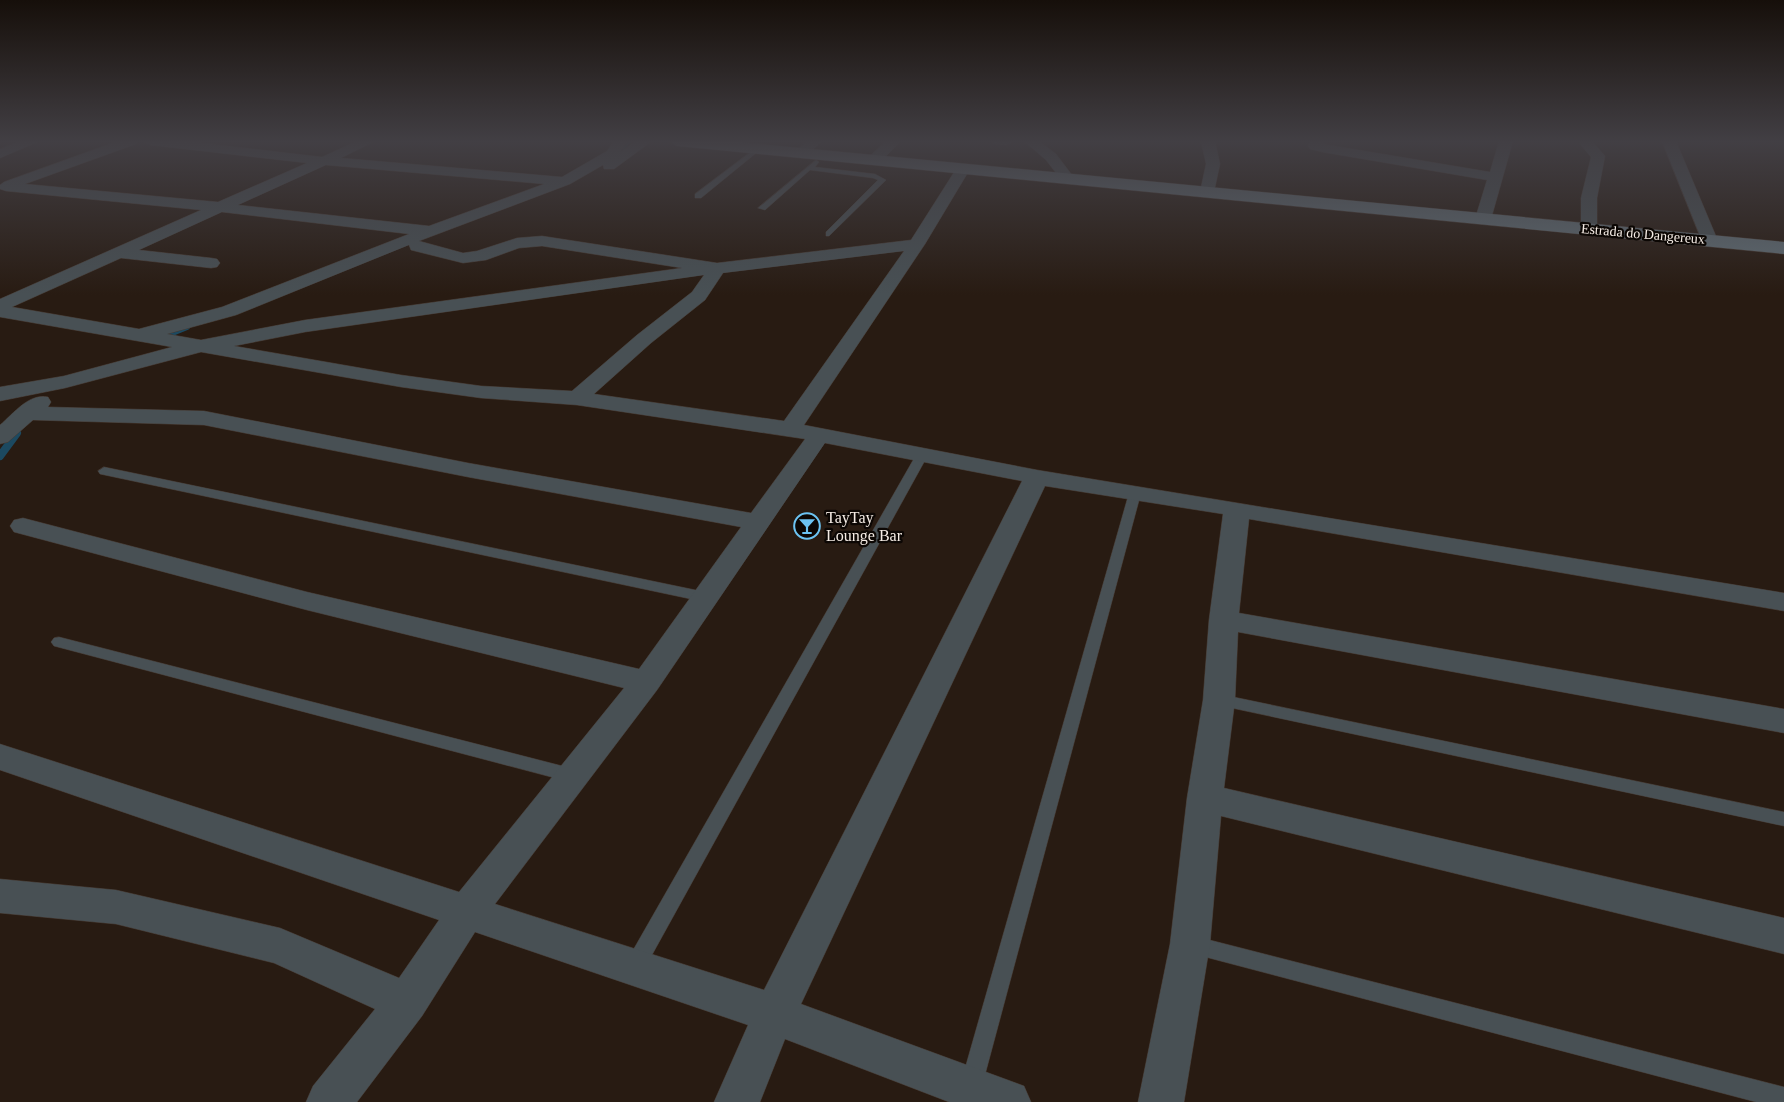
<svg xmlns="http://www.w3.org/2000/svg" width="1784" height="1102" font-family="'Times New Roman',serif">
	<style>
		.lines { fill: none; stroke-linecap: round; stroke-linejoin: round }
		.stream-far2 { stroke: #1c4960; stroke-width: 4.5 }
		.stream-far1 { stroke: #1c4960; stroke-width: 6 }
		.stream { stroke: #1c4960; stroke-width: 8 }
		.lane-casing { stroke: #453830; stroke-width: 1 }
		.street-casing { stroke: #453830; stroke-width: 1 }
		.secondary-casing { stroke: #453830; stroke-width: 1 }
		.lane { fill: #485054; fill-rule: evenodd }
		.street { fill: #485054; fill-rule: evenodd }
		.secondary { fill: #606c73; fill-rule: evenodd }
		.labels { text-anchor: middle; dominant-baseline: central; stroke-width: 4.5; stroke-linejoin: round; paint-order: stroke }
		.far-street-label { font-size: 14px; fill: #f5ece5; stroke: #0c0704 }
		.poi-label { font-size: 16px; fill: #f5ece5; stroke: #0c0704; text-anchor: start }
	</style>
	<rect width="100%" height="100%" fill="#281b12"/>
	<g class="lines">
		<path class="stream-far2" d="M618 153 629 141"/>
		<path class="stream-far1" d="M165 336 187 327"/>
		<path class="stream" d="M0 456 17 433"/>
		<g class="lane-casing">
			<path id="lane" d="M756 148 761 149 701 198H695V194Z
				M816 160 819 162 815 167 875 174 886 180 829 236H826V232L878 180 873 178 810 170 765 210 758 208Z
				M922 451 928 455 642 973 635 975 628 973 625 966 628 959 916 455Z
				M104 467 705 592 712 597 705 602 100 474 98 471Z
				M1135 489 1141 493 982 1086 979 1094 971 1097 963 1094 960 1086 1129 493Z
				M59 637 574 769 580 771 583 776 580 781 574 783 54 646 51 642 54 638Z
				M1219 694 1784 812V826L1213 704 1211 700 1213 696Z
				M1194 936 1784 1087V1102H1756L1194 954 1187 951 1184 945 1187 939Z"/>
		</g>
		<g class="street-casing">
			<path id="street" d="M21 141H40L0 158V149Z
				M118 141H138L136 144 25 184 218 202 307 163 150 145 143 141H185L322 157 357 141H375L341 158 562 177 607 151 614 141H628L620 152 636 141H652L614 169H604L603 165 570 184 419 241 463 253 477 251 517 238 542 236 717 263 911 240 958 166H968L970 169 925 244 804 425 1037 470 1784 593V611L1249 519 1239 613 1784 709V733L1238 632 1235 700 1224 788 1784 918V954L1221 816 1210 944 1184 1102H1138L1170 944 1187 798 1203 700 1209 620 1223 514 1045 486 801 1004 1024 1086 1031 1102H949L785 1039 760 1102H714L748 1025 475 932 422 1016 357 1102H306L313 1086 375 1009 274 963 116 924 0 913V879L116 890 280 928 399 978 439 920 0 770V744L459 892 624 688 307 610 14 532 10 526 14 520 23 518 307 592 639 669 741 527 468 477 204 425 33 420 8 442 0 444V425C14 413 29 393 48 397L51 402 48 407 204 411 468 463 751 513 805 439 577 405 481 398 401 387 201 352 65 388 0 401V387L64 376 172 347 0 317V299L201 210 6 191 0 189V185L4 182ZM326 165 544 184 429 226 238 205ZM222 212 409 234 222 307 139 329 12 307 121 258 211 268 217 267 220 263 217 259 211 258 139 250ZM409 245 411 250 463 263 486 260 519 248 542 246 682 268 305 320 201 340 167 334 236 315ZM904 251 784 421 594 394 651 343 705 300 723 273ZM704 275 692 292 637 335 572 391 481 386 401 375 234 346 305 332ZM825 443 1022 481 764 990 495 904 657 690Z
				M807 141H822L806 156H796L794 153Z
				M886 141H901L879 163H869L867 160 869 157Z
				M992 141H1014L1007 145 994 144Z
				M1024 141H1039L1056 154 1075 179 1073 182H1063L1046 160Z
				M1201 141H1215L1220 164 1214 192 1207 196 1200 192 1206 164Z
				M1311 141H1325L1323 144 1490 172 1499 141H1513L1491 219 1483 224 1475 219 1487 180 1322 152 1310 149 1308 146Z
				M1582 141H1592L1605 156 1597 198V229L1589 234 1581 229V198L1591 157 1580 144Z
				M1662 141H1676L1718 241 1716 245 1710 246 1702 241Z"/>
		</g>
		<g class="secondary-casing">
			<path id="secondary" d="M669 141H728L1784 242V254L677 146Z"/>
		</g>
		<use href="#lane" class="lane"/>
		<use href="#street" class="street"/>
		<use href="#secondary" class="secondary"/>
	</g>
	<linearGradient id="sky" x2="0" y2="1"><stop stop-color="#160f0a"/><stop offset="0.48" stop-color="#423f44"/><stop offset="1" stop-color="#423f44" stop-opacity="0"/></linearGradient>
	<rect width="1784" height="295" fill="url(#sky)"/>
	<defs>
		<g id="bar-ring" transform="scale(1.35)"><circle r="9.5" fill="#0c0704" stroke="#6cc3f2" stroke-width="1.5"/><path d="M-6-5H6L.8 .8V4.5H3.5V6h-7V4.5H-.8V.8Z" fill="#6cc3f2"/></g>
	</defs>
	<g fill-rule="evenodd">
		<use href="#bar-ring" x="807" y="526"/>
	</g>
	<g class="labels">
		<g class="far-street-label">
			<text transform="translate(1643 234) rotate(5)">Estrada do Dangereux</text>
		</g>
		<g class="poi-label">
			<text x="826" y="517">TayTay<tspan x="826" dy="18">Lounge Bar</tspan></text>
		</g>
	</g>
</svg>
